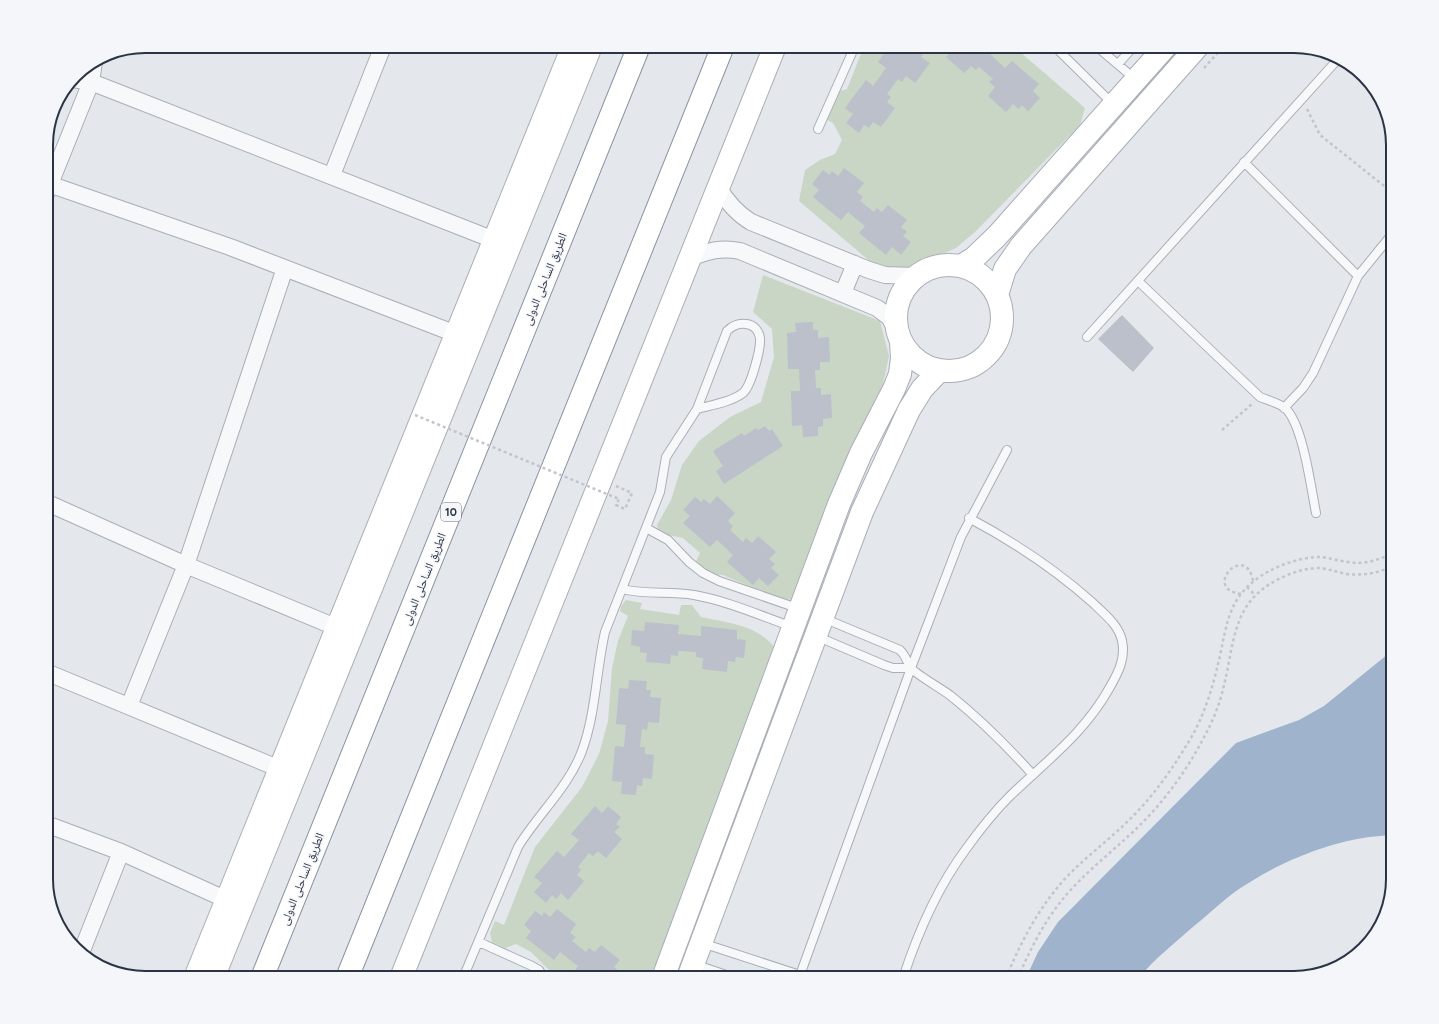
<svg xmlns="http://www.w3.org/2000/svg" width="1439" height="1024" font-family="Figtree,'Noto Naskh Arabic',sans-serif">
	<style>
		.green { fill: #c9d6c5 }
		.water { fill: #9fb4cc }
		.building { fill: #bbc0ca }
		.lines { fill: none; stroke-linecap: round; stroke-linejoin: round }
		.lane-casing { stroke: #a9aeb7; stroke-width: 10 }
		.street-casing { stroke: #a9aeb7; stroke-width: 18 }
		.secondary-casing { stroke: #a9aeb7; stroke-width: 24 }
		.highway-casing { stroke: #8b94a3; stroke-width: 24 }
		.path { stroke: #c2c5cb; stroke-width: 2.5; stroke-dasharray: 3 3; stroke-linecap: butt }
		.lane { stroke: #f7f8fa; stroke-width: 8 }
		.street { stroke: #f7f8fa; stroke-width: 16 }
		.secondary { stroke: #fff; stroke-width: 22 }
		.highway { stroke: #fff; stroke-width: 22 }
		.path-bridge { stroke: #c2c5cb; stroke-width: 2.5; stroke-dasharray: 3 3; stroke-linecap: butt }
		.labels { text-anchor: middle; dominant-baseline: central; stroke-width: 3; stroke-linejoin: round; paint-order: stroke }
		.shield { fill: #f4f6f9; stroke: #676e7b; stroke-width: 1 }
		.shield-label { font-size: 11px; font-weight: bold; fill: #2b3445 }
		.street-label { font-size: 12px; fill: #2b3445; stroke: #f4f6f9 }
		.rim { fill: none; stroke: #2b3445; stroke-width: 2 }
	</style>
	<rect width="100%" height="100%" fill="#e4e7ec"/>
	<path class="green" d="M864 46H1013L1085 108 1080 125 975 232 956 248 907 270 879 269 799 201 805 170 820 160 835 154 842 140 833 123 823 118 834 93 847 89Z
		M763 275 880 321 889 356 883 384 792 600 776 598 723 575 704 574 695 564 700 553 683 538 659 533 657 525 671 500 682 465 699 441 730 417 761 402 774 357 772 329 753 312Z
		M626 600 642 603 640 609 679 615 681 605H692L701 617C729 623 758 625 776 649L653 978H557L531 952 516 944 505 948 492 942 490 933 495 921 504 925 535 847 582 787 599 754 608 721 612 668 618 641 628 616 620 611 621 606Z"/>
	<path class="water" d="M1393 647V835C1339 837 1284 859 1239 889 1223 900 1209 914 1194 926 1175 943 1155 958 1139 978H1026L1038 952 1058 922 1236 743 1299 720 1324 706 1388 654Z"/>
	<path class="building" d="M889 46H923L922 47 925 50 921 57 930 63 915 83 906 76 902 82 898 79 887 94 891 97 887 102 895 108 881 127 873 122 869 128 864 125 859 133 846 123 853 114 845 108 866 80 873 86 886 68 878 62Z
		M948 46H995L989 53 1005 68 1012 61 1039 84 1033 91 1040 98 1028 111 1022 105 1019 109 1013 104 1006 112 988 96 995 87 989 82 993 79 979 67 976 70 971 66 964 73 946 57 952 50Z
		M844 168 864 183 857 192 863 197 860 201 874 212 877 208 882 212 888 205 907 220 901 227 907 232 903 236 911 242 901 255 892 247 886 255 859 233 865 226 848 212 841 220 813 197 819 190 812 184 823 170 829 175 832 171 838 176Z
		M1122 315 1154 348 1133 372 1098 339Z
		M813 322V330H818V338L829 337 830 362H820V370H815L816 388H821V395L831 394 832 418 823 419V426L818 427V436L803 437 802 425 792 426 791 391H800L799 369H788L787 333 796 332 795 323Z
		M765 426 769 431 772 429 783 446 724 484 716 471 723 466 713 451 742 433 744 436 756 428 758 430Z
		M717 496 735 513 728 521 733 526 730 530 743 542 746 538 752 543 758 536 776 552 769 559 775 564 771 568 779 575 768 586 759 578 753 585 727 562 733 555 717 540 710 547 683 523 690 516 683 510 695 497 701 502 704 499 710 504Z
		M645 622 679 625 678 634 701 636V626L737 630V639L746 640 744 658 736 657 735 662 728 661 727 672 702 669 703 658 696 657V652L678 651V656L671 655 670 664 646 662 647 653 640 652V647L631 645 632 630 644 631Z
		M629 680 647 681 646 690H651L650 697 661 698 659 723 648 722 647 730 642 729 640 747H645V754L654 755 652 779 643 778 642 786 637 785 636 795 621 794 622 782 612 781 615 746 624 747 626 725 616 724 619 688 628 689Z
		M595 806 602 813 608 806 621 817 616 824 620 827 614 832 622 839 606 858 598 851 593 856 589 853 578 867 581 870 577 875 584 881 568 900 561 893 556 899 552 895 546 903 534 892 542 883 534 877 557 851 564 857 579 840 571 834Z
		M557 909 576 924 570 933 576 937 572 941 586 952 589 948 595 952 601 945 620 960 614 967 620 972 617 976 619 978H578L572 974 578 966 560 952 554 960 526 938 531 931 524 925 535 911 542 916 544 912 550 917Z"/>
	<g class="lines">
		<g class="lane-casing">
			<path id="lane" d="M1054 46 1113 104
				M1096 46 1135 79
				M1118 64 1134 46
				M818 129 855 46
				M1244 162 1358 276
				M1138 281 1260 397C1267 400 1279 403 1285 408 1303 424 1311 488 1316 513
				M1087 337 1339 58
				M1284 408 1303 388 1313 373 1358 276 1393 233
				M646 528 668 540 689 562 703 573 719 581 800 609
				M622 589C646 595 670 591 694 595 728 601 761 616 793 627
				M823 618 900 650C907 657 907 663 911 668 917 675 942 689 951 696 981 720 1007 746 1033 775
				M816 636 884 665 893 668H911
				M479 942 532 966 539 970 544 978
				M702 943 800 975
				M694 964 735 978
				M463 978 518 847C538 814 568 788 582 751 596 713 596 671 605 632L660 492 666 457 697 409 727 331C737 321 757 320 760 338 761 349 751 386 743 393 731 402 712 405 697 409
				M799 978 911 668 961 537 1007 450
				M903 978C918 932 937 888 966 849 979 831 993 813 1009 797 1046 761 1084 734 1110 687 1118 673 1126 658 1122 641 1119 625 1104 614 1093 603 1055 569 1014 542 969 518"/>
		</g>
		<g class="street-casing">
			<path id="street" d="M73 79 91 82 494 240
				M332 175 383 46
				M46 183 230 247 456 334
				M718 187C727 202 736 213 751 222L869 270 885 275 916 276
				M46 194 91 82 94 62
				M690 258C708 251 721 247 740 251L877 308 889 317 897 331
				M843 293 855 264
				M52 505 186 565 338 628
				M46 672 280 769
				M129 706 186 565 285 268
				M46 824 121 852 227 900
				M81 953 121 852"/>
		</g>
		<g class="secondary-casing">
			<path id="secondary" d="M896 318a53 53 0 1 1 106 0a53 53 0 1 1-106 0Z
				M961 266 974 258 997 236 1166 46
				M997 295 1005 269 1021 246 1198 46
				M195 978 573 46
				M213 978 591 46
				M401 978 775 46
				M663 978 839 504 861 453 894 389 900 374 902 358 901 342
				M688 978 862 512 909 410 922 389 939 371"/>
		</g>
		<g class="highway-casing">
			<path id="highway" d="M262 978 639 46
				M347 978 723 46"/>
		</g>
		<path class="path" d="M1204 68 1224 46
			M1307 109 1320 135 1393 193
			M1222 430 1252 404
			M616 486 632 493 625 509 616 505 619 499
			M1247 587 1255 595
			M1241 594C1201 589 1246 541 1253 581
			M1006 978C1019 946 1035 915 1057 888 1077 863 1105 844 1128 821 1153 797 1174 767 1192 736 1205 713 1213 686 1219 660 1226 630 1227 602 1254 581 1270 568 1296 558 1317 557 1328 557 1338 561 1348 562 1365 565 1378 560 1393 553
			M1018 978C1030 949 1046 918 1067 894 1088 870 1113 851 1136 829 1162 804 1186 772 1203 739 1212 723 1220 704 1224 685 1232 655 1232 618 1256 595 1271 580 1298 568 1319 568 1329 569 1337 572 1346 574 1363 576 1378 573 1393 566"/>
		<use href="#lane" class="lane"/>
		<use href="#street" class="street"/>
		<use href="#secondary" class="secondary"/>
		<use href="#highway" class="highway"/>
		<path class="path-bridge" d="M415 415 619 499"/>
	</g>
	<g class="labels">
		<rect class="shield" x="441" y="503" width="20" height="18" rx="3"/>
		<g class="shield-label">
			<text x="451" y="512">10</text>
		</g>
		<g class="street-label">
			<text transform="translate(545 279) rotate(-68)">الطريق الساحلى الدولى</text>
			<text transform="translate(424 579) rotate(-68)">الطريق الساحلى الدولى</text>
			<text transform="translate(302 879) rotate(-68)">الطريق الساحلى الدولى</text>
		</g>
	</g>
	<path d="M0 0H1439V1024H0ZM145 53H1294A92 92 0 0 1 1386 145V879A92 92 0 0 1 1294 971H145A92 92 0 0 1 53 879V145A92 92 0 0 1 145 53Z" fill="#f4f6f9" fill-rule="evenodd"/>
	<path class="rim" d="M145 53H1294A92 92 0 0 1 1386 145V879A92 92 0 0 1 1294 971H145A92 92 0 0 1 53 879V145A92 92 0 0 1 145 53Z"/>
</svg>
